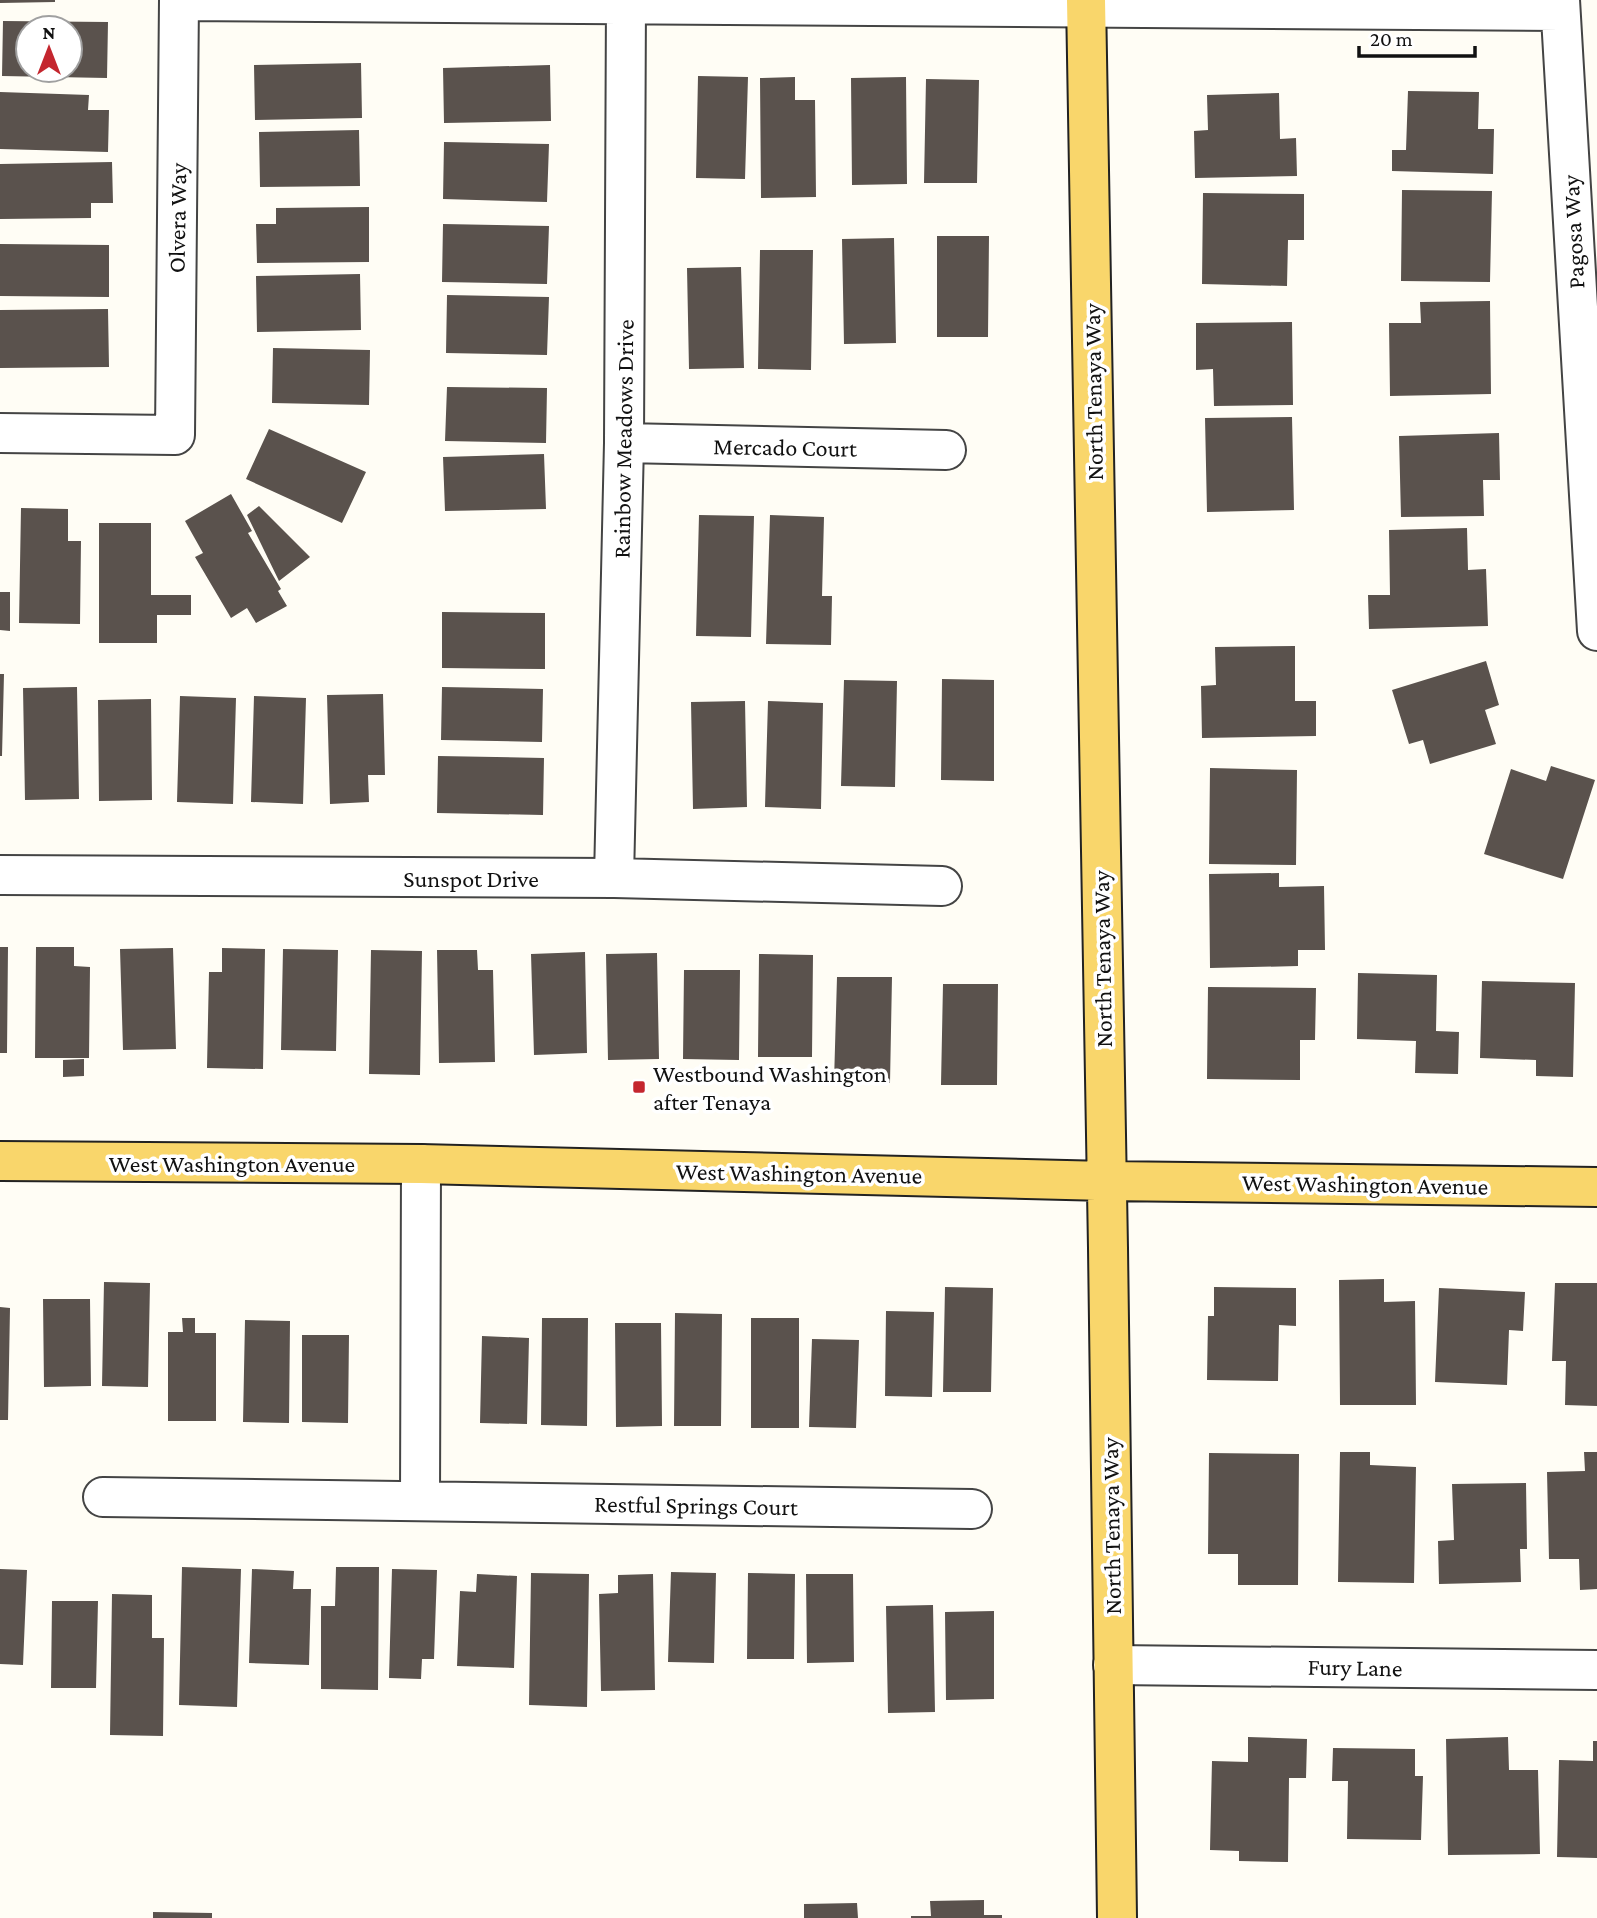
<svg xmlns="http://www.w3.org/2000/svg" width="1597" height="1918" font-family="'Crimson Pro',serif">
	<style>
		.building { fill: #5a524d; fill-rule: evenodd }
		.lines { fill: none; stroke-linecap: round; stroke-linejoin: round }
		.minor-casing { stroke: #444; stroke-width: 42 }
		.major-casing { stroke: #222; stroke-width: 42 }
		.minor { stroke: #fff; stroke-width: 38 }
		.major { stroke: #f9d66b; stroke-width: 38 }
		.poi-dot { fill: #c4262e; stroke: #fff; stroke-width: 2.5 }
		.labels { text-anchor: middle; dominant-baseline: central; stroke-width: 7; stroke-linejoin: round; paint-order: stroke }
		.street-label { font-size: 24px; fill: #111; stroke: #fff }
		.poi-label { font-size: 24px; fill: #111; stroke: #fff; text-anchor: start }
	</style>
	<rect width="100%" height="100%" fill="#fffdf5"/>
	<path class="building" d="M0 0H55V2L0 3Z
		M3 21 108 22 107 78 2 76ZM28 28H70V70H28Z
		M361 63 362 118 255 120 254 65Z
		M550 65 551 121 444 123 443 68Z
		M698 76 748 77 745 179 696 178Z
		M795 77V100H815L816 197 761 198 760 78Z
		M906 77 907 184 852 185 851 78Z
		M926 79 979 80 977 183H924Z
		M1408 91 1479 92 1478 129H1494L1493 174 1392 171V150H1406Z
		M0 92 89 95 88 110H109L108 152 0 149Z
		M1279 93 1280 139 1296 138 1297 176 1195 178 1194 131 1208 130 1207 95Z
		M359 130 360 186 260 187 259 132Z
		M444 142 549 144 547 202 443 199Z
		M112 162 113 203H91V218L0 219V164Z
		M1402 190 1492 191 1490 282 1401 281Z
		M1203 193 1304 194V240H1288L1287 286 1202 284Z
		M369 207V262L257 263 256 224H276V208Z
		M443 224 549 226 547 284 442 282Z
		M937 236H989L988 337H937Z
		M894 238 896 343 844 344 842 239Z
		M0 244 109 245V297L0 296Z
		M760 250H813L811 370 758 369Z
		M741 267 744 368 689 369 687 268Z
		M360 274 361 330 257 332 256 276Z
		M447 295 549 297 547 355 446 353Z
		M1490 301 1491 394 1390 396 1389 323H1421L1420 302Z
		M108 309 109 367 0 368V310Z
		M1292 322 1293 405 1214 406 1213 369 1196 370V323Z
		M273 348 370 350 369 405 272 403Z
		M447 387 547 388 546 443 445 441Z
		M1292 417 1294 510 1207 512 1205 418Z
		M269 429 366 472 342 523 246 479Z
		M1499 433 1500 480H1483L1484 516 1401 517 1399 436Z
		M544 454 546 509 445 511 443 457Z
		M231 494 252 531 248 533 281 589 278 591 287 606 256 623 247 608 231 618 195 557 203 553 185 521Z
		M259 506 310 557 279 581 247 515Z
		M21 508 68 509V541H81L80 624 19 623Z
		M699 515 754 516 751 637 696 636Z
		M770 515 824 517 822 596H832L831 645 766 644Z
		M99 523H151V595H191V615H157V643H99Z
		M1467 528 1468 570 1486 569 1488 626 1369 629 1368 595H1390L1389 530Z
		M0 592H10V631L0 630Z
		M442 612 545 613V669L442 668Z
		M1295 646V701H1316V736L1202 738 1201 686 1216 685 1215 647Z
		M1486 661 1499 705 1485 710 1496 744 1430 764 1423 740 1409 744 1392 690Z
		M0 674H4L2 756H0Z
		M942 679 994 680V781L941 780Z
		M844 680 897 681 895 787 841 786Z
		M77 687 79 799 25 800 23 688Z
		M442 687 543 689 542 742 441 740Z
		M383 694 385 775H368L369 802 330 804 327 695Z
		M180 696 236 698 233 804 177 802Z
		M254 696 306 698 303 804 251 802Z
		M151 699 152 800 99 801 98 700Z
		M745 701 747 807 693 809 691 702Z
		M768 701 823 703 821 809 765 807Z
		M438 756 544 758 543 815 437 813Z
		M1551 766 1595 780 1563 879 1484 854 1511 769 1546 781Z
		M1210 768 1297 770 1296 865 1209 864Z
		M1279 873V887L1324 886 1325 950H1298V966L1210 968 1209 874Z
		M0 947H8L7 1053H0Z
		M36 947H74V966L90 967 89 1058H35Z
		M173 948 176 1049 123 1050 120 949Z
		M222 948 265 949 263 1069 207 1068 209 972H222Z
		M283 949 338 950 336 1051 281 1050Z
		M371 950 422 951 420 1075 369 1074Z
		M437 950H477L478 970H493L495 1062 439 1063Z
		M585 952 587 1053 534 1055 531 954Z
		M657 953 659 1059 608 1060 606 954Z
		M759 954 813 955 812 1057H758Z
		M684 970H740L739 1060 683 1059Z
		M1358 973 1437 975 1436 1031 1459 1032 1458 1074 1415 1073 1416 1041 1357 1039Z
		M837 977H892L890 1083 834 1082Z
		M1482 981 1575 983 1573 1077 1536 1076V1060L1480 1058Z
		M943 984H998L997 1085H941Z
		M1208 987 1316 988 1315 1040H1300V1080L1207 1079Z
		M84 1059V1076L63 1077V1060Z
		M1384 1279V1302L1415 1301 1416 1405H1340L1339 1280Z
		M104 1282 150 1283 148 1387 102 1386Z
		M1555 1283H1597V1406L1565 1405 1566 1361H1552Z
		M945 1287 993 1288 991 1392H943Z
		M1214 1287 1296 1288V1326L1279 1325 1278 1381 1207 1380 1208 1316H1214Z
		M1439 1288 1525 1292 1523 1331 1509 1330 1507 1385 1435 1382Z
		M43 1299H90L91 1386 44 1387Z
		M0 1307 10 1308 8 1420H0Z
		M886 1311 934 1312 932 1397 885 1396Z
		M675 1313 722 1314 721 1426H674Z
		M182 1318H195V1333H216V1421H168V1332H183Z
		M542 1318H588L587 1426 541 1425Z
		M751 1318H799V1428H751Z
		M245 1320 290 1321 289 1423 243 1422Z
		M615 1323H661L662 1426 616 1427Z
		M302 1335H349L348 1423 302 1422Z
		M482 1336 529 1338 527 1424 480 1423Z
		M812 1339 859 1340 856 1428 809 1427Z
		M1340 1452H1370V1465L1416 1467 1414 1583 1338 1582Z
		M1584 1452H1597V1589L1580 1590 1579 1559H1549L1547 1472 1585 1471Z
		M1209 1453 1299 1454 1298 1585H1238V1554H1208Z
		M1526 1483 1527 1549H1520L1521 1582 1439 1584 1438 1541 1454 1540 1452 1484Z
		M182 1567 241 1569 237 1707 179 1705Z
		M336 1567H379L378 1690 321 1689V1606H335Z
		M0 1569 27 1570 23 1665 0 1664Z
		M252 1569 294 1571 293 1589H311L309 1665 249 1663Z
		M392 1569 437 1570 434 1659H422L421 1679 389 1678Z
		M671 1572 716 1573 714 1663 668 1662Z
		M531 1573 589 1574 587 1707 529 1705Z
		M748 1573 795 1574 794 1659H747Z
		M477 1574 517 1576 514 1668 457 1666 460 1591 476 1592Z
		M653 1574 655 1690 601 1691 599 1594 618 1593V1575Z
		M806 1574H853L854 1662 807 1663Z
		M112 1594 152 1595V1638H164L163 1736 110 1735Z
		M52 1601H98L96 1688H51Z
		M933 1605 935 1712 888 1713 886 1606Z
		M994 1611V1699L946 1700 945 1612Z
		M1248 1737 1307 1739 1306 1778H1289L1288 1862 1239 1861V1851L1210 1850 1212 1761 1248 1762Z
		M1508 1737 1509 1770H1538L1540 1854 1448 1855 1446 1739Z
		M1593 1741H1597V1858L1557 1857 1559 1760 1593 1761Z
		M1333 1748 1415 1749V1776H1423L1421 1840 1347 1839 1348 1781H1332Z
		M984 1900V1915H1002V1918H911V1916H931L930 1901Z
		M857 1903 858 1918H804V1904Z
		M153 1912 212 1913V1918H153Z"/>
	<g class="lines">
		<g class="minor-casing">
			<path id="minor" d="M1560 0 1597 631
				M179 1 1560 11
				M0 433 175 435 179 0
				M624 443 946 450
				M0 875 614 878 942 886
				M614 878 624 443 626 0
				M103 1497 972 1509
				M420 1500 421 1164
				M1113 1665 1597 1670"/>
		</g>
		<g class="major-casing">
			<path id="major" d="M1086 0 1108 1248 1117 1918
				M0 1161 421 1164 1106 1181 1597 1187"/>
		</g>
		<use href="#minor" class="minor"/>
		<use href="#major" class="major"/>
	</g>
	<rect class="poi-dot" x="632" y="1080" width="14" height="14" rx="3.5"/>
	<g class="labels">
		<g class="street-label">
			<text transform="translate(177 218) rotate(-89)">Olvera Way</text>
			<text transform="translate(1573 232) rotate(-93)">Pagosa Way</text>
			<text transform="translate(1093 392) rotate(-91)">North Tenaya Way</text>
			<text transform="translate(623 439) rotate(-89)">Rainbow Meadows Drive</text>
			<text transform="translate(785 447) rotate(1)">Mercado Court</text>
			<text x="471" y="878">Sunspot Drive</text>
			<text transform="translate(1102 959) rotate(-91)">North Tenaya Way</text>
			<text x="232" y="1163">West Washington Avenue</text>
			<text transform="translate(799 1173) rotate(1)">West Washington Avenue</text>
			<text transform="translate(1365 1184) rotate(1)">West Washington Avenue</text>
			<text transform="translate(696 1505) rotate(1)">Restful Springs Court</text>
			<text transform="translate(1111 1526) rotate(-91)">North Tenaya Way</text>
			<text transform="translate(1355 1667) rotate(1)">Fury Lane</text>
		</g>
		<g class="poi-label">
			<text x="653" y="1073">Westbound Washington<tspan x="653" dy="28">after Tenaya</tspan></text>
		</g>
	</g>
	<g transform="translate(49 49)"><circle r="33" fill="#ffffff" stroke="#a0a0a0" stroke-width="2"/>
	<path d="M0-5L12 26L0 18L-12 26Z" fill="#c4262e"/>
	<text y="-10" font-size="19" font-weight="bold" text-anchor="middle" fill="#111111">N</text>
	</g>
	<path d="M1359 46v10h116v-10" fill="none" stroke="#111111" stroke-width="3.5"/>
	<text x="1370" y="46" font-size="21" fill="#111111" stroke="#ffffff" stroke-width="5" paint-order="stroke">20 m</text>
</svg>
